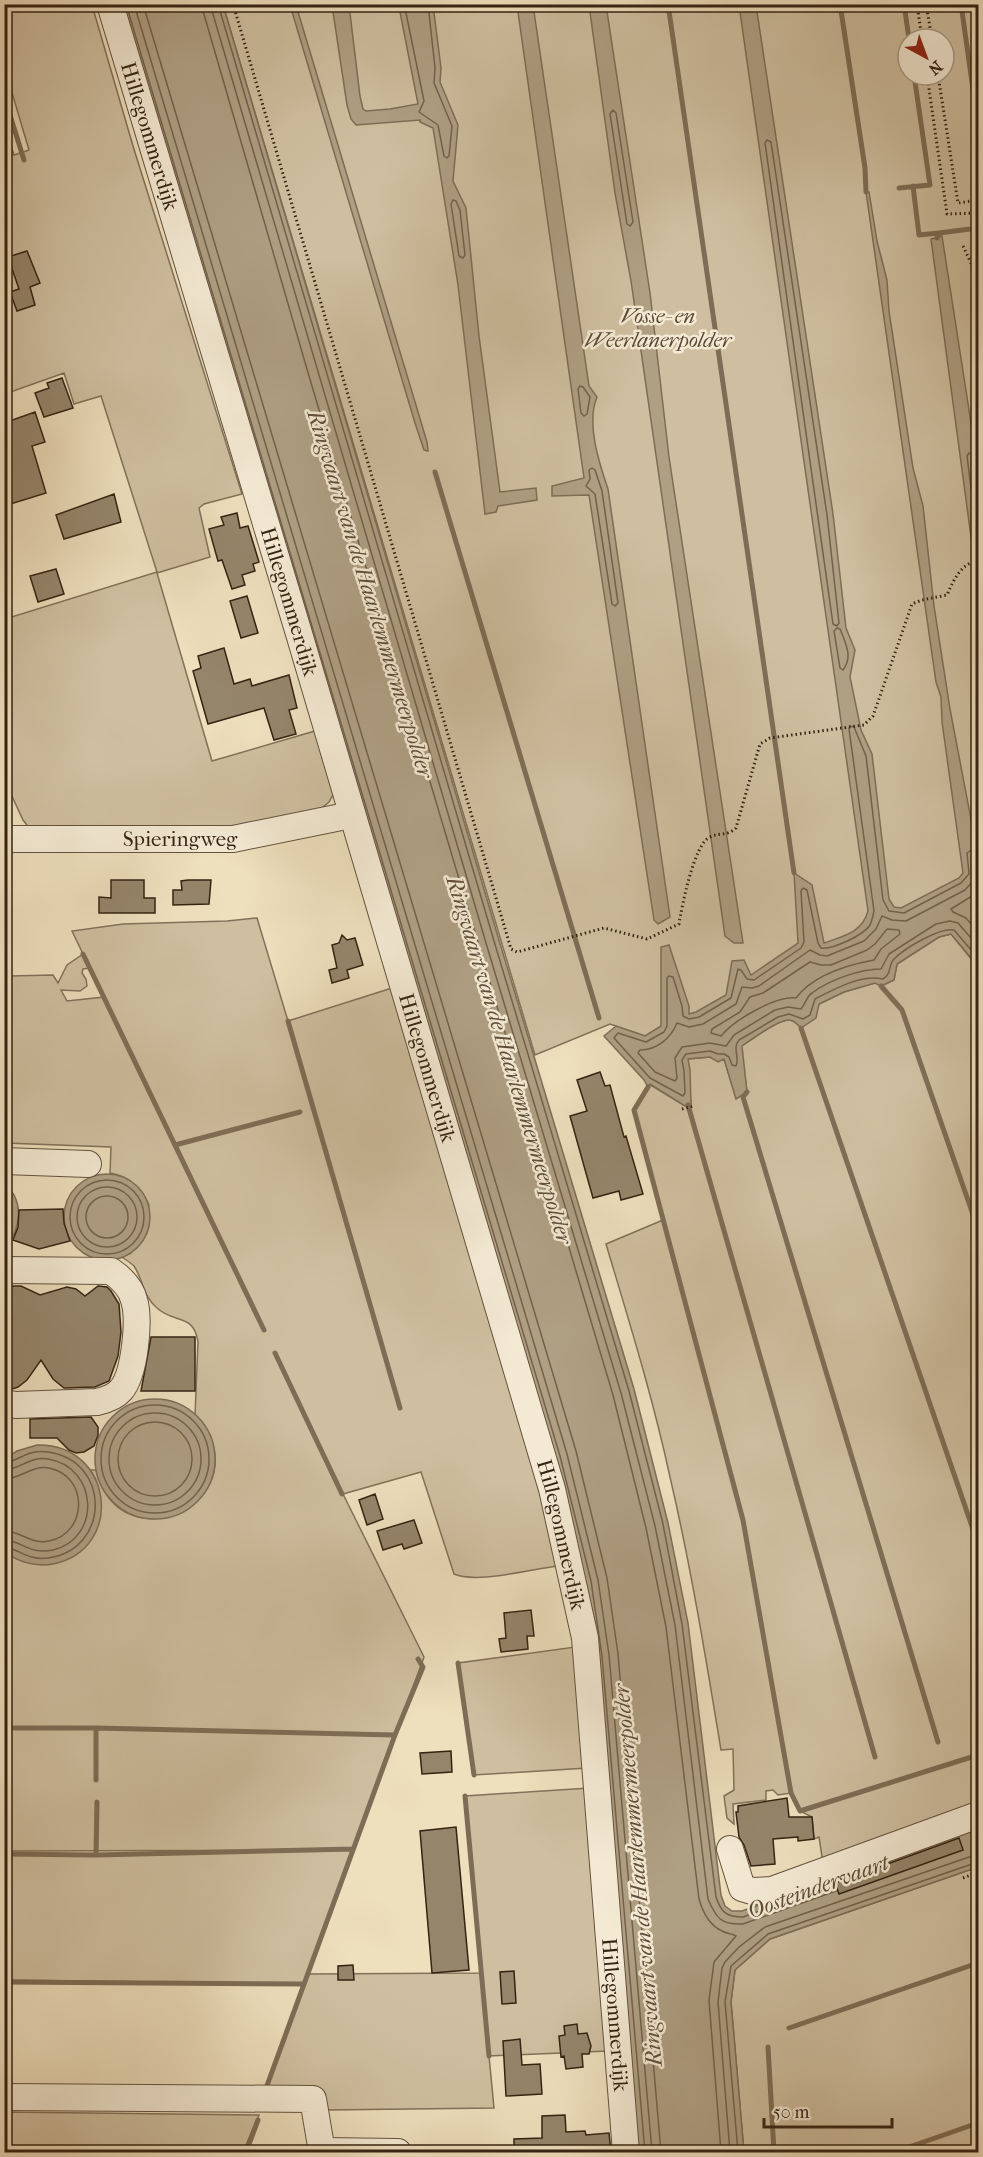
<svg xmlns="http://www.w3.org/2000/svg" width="983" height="2157" font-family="'IM FELL French Canon',serif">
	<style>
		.green { fill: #cfbfa0; stroke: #82715a; stroke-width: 1.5; fill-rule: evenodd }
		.water { fill: #af9f83; stroke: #7e6d56; stroke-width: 1.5 }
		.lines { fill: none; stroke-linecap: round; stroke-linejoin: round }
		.shore { stroke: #72614b; stroke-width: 1.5 }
		.stream { stroke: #7e6d56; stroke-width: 5 }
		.building { fill: #95856b; stroke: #352313; stroke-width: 1.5 }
		.minor-casing { stroke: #63523e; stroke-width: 28 }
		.path { stroke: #352313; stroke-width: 3; stroke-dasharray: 1.5 3; stroke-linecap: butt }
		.minor { stroke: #f4ead4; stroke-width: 26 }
		.labels { text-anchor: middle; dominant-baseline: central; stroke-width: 5; stroke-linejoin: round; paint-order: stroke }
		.street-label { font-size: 21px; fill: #352313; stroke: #f4ead4 }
		.park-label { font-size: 21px; font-style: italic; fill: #5c4a36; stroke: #f4ead4 }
		.water-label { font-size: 22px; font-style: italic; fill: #604e3a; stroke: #f4ead4 }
	</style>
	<rect width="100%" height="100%" fill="#eedfbd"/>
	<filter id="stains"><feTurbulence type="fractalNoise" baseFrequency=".00333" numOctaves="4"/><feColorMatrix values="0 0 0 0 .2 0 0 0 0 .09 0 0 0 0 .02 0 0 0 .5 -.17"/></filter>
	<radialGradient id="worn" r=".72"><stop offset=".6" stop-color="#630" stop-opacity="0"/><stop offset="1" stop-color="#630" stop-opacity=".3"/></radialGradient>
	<path class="green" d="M5 5H92L133 146 242 494 204 504 199 508 210 557 157 573 212 761 315 731 334 793 329 802 317 812 222 831 31 830 23 820 5 781V619L157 572 101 396 74 404 64 373 5 394V326L10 324 5 306 4 242 11 240 4 221V124L14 155 29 150 5 69Z
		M223 5H978V902L645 1036 610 1024 535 1055ZM908 39H944V75H908Z
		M257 918 288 1021 392 988 526 1433 558 1566C532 1569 477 1584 454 1574L421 1472 343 1494 424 1657 308 1974 481 1973 465 1796 589 1788 608 2051 489 2056 494 2108 325 2110 263 2098 304 1984 5 1980V1854L96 1855 296 1850 5 1851V1552C28 1569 55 1568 79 1552L96 1480 90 1470H96C122 1571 268 1496 195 1415L198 1342C194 1313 174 1324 157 1308 143 1297 143 1279 134 1266 131 1263 126 1260 122 1257L131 1253 149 1205C141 1187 129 1176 110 1173L111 1147 5 1143 4 961 10 976 53 975 58 983 67 965 83 954 72 931 123 924 227 921ZM90 968 104 997 67 1001 61 990 80 991 87 986 86 979 82 973 83 969Z
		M951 934 976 965 978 964V1809L823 1863 819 1837 814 1839 812 1817 800 1811 791 1793 778 1795 773 1790 766 1791V1800L733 1804 734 1824 727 1818 724 1796 734 1790 733 1749 721 1750C706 1659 691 1567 670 1477 653 1398 629 1321 606 1244L663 1220 634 1110 649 1084 685 1106 691 1104 687 1059 710 1057 718 1061 724 1059 736 1098 747 1092 741 1046C752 1040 777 1020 789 1020 794 1020 797 1024 801 1027L819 1004 844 992 875 983 882 986 894 980 897 964 939 937Z
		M575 1647 587 1768 474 1775 458 1663Z
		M978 1867V2152H744L731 2002 735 1970 770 1939Z
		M5 2112 259 2115 243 2152H5Z"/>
	<path class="water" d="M120 5H223L499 940 634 1389 668 1523 688 1623 721 1895 725 1906 732 1911H742L978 1827V1867L770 1939 735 1970 731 2002 744 2152H639L596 1656Z
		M290 5H296L427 442 428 451 424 450 415 423Z
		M332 5H349L360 96 363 109 366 111 390 109 418 104 400 12 402 5H433L441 68 440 82 458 125 453 181 466 208 479 336 500 492 536 488 537 500 498 506 496 512 485 514 458 285 433 128 420 122V120L356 125 351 119 347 105Z
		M517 5H533L589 386 597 397C586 423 599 463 608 489L670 917 658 924 654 920 589 495 552 496V486L584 478Z
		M589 5H606L650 293 669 457 743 943H734L725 936 631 281 615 193Z
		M739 5H756L833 514 846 628 855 650 850 677 861 730 872 754 889 899 894 907 901 908 959 878 963 873 942 722 941 697 936 682 866 192H869L877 241 887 280 889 311 913 468 923 506 934 606 950 709 978 856V928L976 931 978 942V964L977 965 951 934 939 937 897 964 894 980 881 986 875 983 844 992 819 1004 816 1018 801 1028C797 1024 794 1020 789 1020 777 1020 752 1039 742 1046L747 1092 736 1099 724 1059 718 1062 710 1057 688 1059 690 1070 691 1104 685 1106 650 1084 648 1087 644 1080 604 1036 616 1026 645 1036 661 1026V947L669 945 689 1006V1014L696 1012 726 995 732 961 744 960 751 975 798 943 794 873 812 885 824 943C843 936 862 933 868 911Z
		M942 236 978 468V589L931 239Z
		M64 1217a43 43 0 1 1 86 0a43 43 0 1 1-86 0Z
		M5 1184C25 1202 21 1229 5 1248Z
		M95 1459a60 60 0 1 1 120 0a60 60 0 1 1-120 0Z
		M37 1445C113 1443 126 1549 53 1564 36 1567 18 1562 5 1552V1459L17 1451Z"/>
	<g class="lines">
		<path class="shore" d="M126 4 560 1456 591 1581 602 1656 645 2152
			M134 4 567 1454 598 1580 609 1655 652 2152
			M143 4 576 1451 607 1578 618 1654 661 2152
			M201 4 309 376 613 1395 646 1528 666 1627 699 1899C703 1913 709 1925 722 1931 727 1934 731 1933 736 1936L714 1962 709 2000 721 2152
			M210 4 486 943 621 1393 655 1526 675 1625 708 1899C716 1918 721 1925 743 1924L836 1891
			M218 4 494 941 629 1391 663 1524 682 1624 716 1897C721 1912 726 1917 743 1917L834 1884
			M407 4 406 13 424 101 419 112 438 125 444 156 447 158 449 156 452 126 434 83 435 68 428 4
			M613 110 616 113 633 222 630 226 627 224 610 114Z
			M767 140 771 142 827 515 839 623 837 626 833 624 765 143Z
			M453 200 456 201 460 210 465 255 463 258 459 256 451 204Z
			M580 386 583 387 590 397 587 414 584 416 581 413 578 389Z
			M978 456 969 453 967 456 978 544
			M592 468 595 470 602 491 618 603 615 606 612 604 595 494 586 486 590 479 589 470Z
			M837 628 840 629C846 644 853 657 843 670L840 668 834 631Z
			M978 854 970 851 967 853 969 874 961 883 904 913 889 911 883 900 866 756 854 727 850 726 849 729 874 911C873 915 872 921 870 925 864 935 832 950 821 948L818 943 807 890 803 888 801 891 804 942 801 948 754 980 747 979 741 970 738 969 731 998 699 1017 689 1019 683 1016 682 1006 673 977 669 976 667 978V1026L664 1032 646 1042 618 1033 614 1038 650 1078 683 1096 685 1093 684 1071 682 1060 686 1054 710 1051 718 1054H724L729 1057 732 1065 736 1066C740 1058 732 1048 739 1040L778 1017 789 1014 803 1019 810 1015 815 999C835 989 861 974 883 979 892 974 888 965 894 959 905 948 940 927 954 930L978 958
			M978 862 976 864 975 879 965 890 906 921 892 920 882 916 876 929 864 941 827 956 820 955 810 950 759 986 752 988 742 987 736 1004 703 1024 689 1027 677 1023C671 1038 657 1050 640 1050L638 1053 655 1072 675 1081 677 1078 675 1058 682 1047 710 1043 726 1046 734 1035 775 1010 788 1007 801 1009C805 1004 807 996 812 993 829 980 860 969 881 969L889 954 936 924 950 921 958 923 978 946
			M978 889 972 896 951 909 953 912 966 918 978 932
			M887 929 899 930 900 934 881 949 874 960C847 965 813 975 796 998 775 996 734 1020 721 1036L711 1033 712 1029 740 1012 750 997 763 993 810 962 821 965H831L867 950 875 944Z
			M70 1217a37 37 0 1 1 74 0a37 37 0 1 1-74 0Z
			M77 1217a30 30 0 1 1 60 0a30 30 0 1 1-60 0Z
			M86 1217a21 21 0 1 1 42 0a21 21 0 1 1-42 0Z
			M101 1459a54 54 0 1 1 108 0a54 54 0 1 1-108 0Z
			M109 1459a46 46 0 1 1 92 0a46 46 0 1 1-92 0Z
			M118 1459a37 37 0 1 1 74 0a37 37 0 1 1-74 0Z
			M4 1463C20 1461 26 1449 48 1452 112 1461 110 1550 48 1558 28 1561 20 1549 4 1547
			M4 1470C20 1470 29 1456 48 1459 98 1467 102 1538 53 1550 29 1555 23 1541 4 1540
			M4 1479C21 1479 31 1465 49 1468 89 1476 88 1533 49 1541 31 1545 21 1531 4 1531
			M730 2152 718 2002 722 1968 725 1962 739 1947 765 1927 978 1854
			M738 2152 725 2002 731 1966 768 1934 978 1862"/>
		<path class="stream" d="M668 4 794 873
			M840 4 865 168 866 192
			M904 4 909 39
			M961 4 978 125
			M4 96 24 160
			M913 186 919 235 939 233 937 238
			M899 188 930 185 914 75
			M939 233 978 228
			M435 472 599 1018
			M83 954 264 1330
			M881 986 902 1010 978 1229
			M288 1021 400 1408
			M801 1028 978 1544
			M648 1087 634 1110 743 1520 791 1793 800 1811 978 1755
			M747 1092 743 1097 938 1742
			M688 1105 875 1757
			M175 1145 300 1112
			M275 1353 342 1494
			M458 1663 474 1775
			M4 1728H96
			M96 1780V1728L395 1735 423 1667 418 1659
			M465 1796 489 2056
			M97 1802 96 1855 353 1849
			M4 1854 96 1855
			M4 1982 304 1984
			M789 2028 978 1963
			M768 2047 774 2152
			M265 2091 395 1735
			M246 2152 258 2120
			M895 2152 978 2123"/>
	</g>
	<path class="building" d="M27 251 40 283 30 287 35 305 17 311 10 292 19 289 8 257Z
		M62 378 73 408 44 417 35 393 49 388 47 383Z
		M35 412 45 442 32 446 46 493 4 506V447L9 446 4 433V423Z
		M114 494 121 522 64 539 56 515Z
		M237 513 240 528 248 526 259 562 253 564 255 571 242 575 245 585 232 589 222 560 218 561 209 529 224 525 221 517Z
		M56 569 64 594 38 602 30 576Z
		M247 596 258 633 241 638 230 601Z
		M224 648 234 684 250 679 252 686 289 675 297 708 289 710 296 734 274 740 264 708 208 724 193 671 201 668 198 656Z
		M111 880H144V898H155V913H99V897L111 898Z
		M188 880H211L209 904 173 905V890H182L181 881Z
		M342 935 347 940 355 938 363 965 347 970 349 978 332 983 329 970 337 968 332 945 339 943Z
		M600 1072 605 1086 610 1085 624 1137 626 1136 643 1194 621 1200 619 1191 593 1198 570 1116 587 1111 577 1080Z
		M63 1209 64 1223 70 1241 39 1249 13 1240 18 1227 19 1210Z
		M11 1286H21L40 1295 67 1287 76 1289 85 1296 98 1286 107 1287 111 1291 119 1304 121 1332 118 1356 109 1381 95 1387 64 1388 53 1379 41 1360 27 1380 18 1387 12 1389 4 1388V1289Z
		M151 1337H195V1391H141Z
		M91 1417 98 1427V1435L94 1446 84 1452 76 1453 69 1450 57 1438H30V1419Z
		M375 1494 383 1519 367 1525 359 1500Z
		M414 1520 422 1543 404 1549 402 1544 383 1550 377 1531Z
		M531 1610 534 1636H527L528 1649 501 1652 499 1639 506 1638 504 1613Z
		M451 1751 452 1772 422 1774 420 1753Z
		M787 1798 789 1817H812L814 1839 798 1841V1837L773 1839 775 1864 751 1866 744 1845 739 1837 736 1812H738V1806Z
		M456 1827 469 1970 432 1973 420 1831Z
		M959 1838 963 1850 839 1894 835 1883Z
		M353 1965 354 1980H338V1966Z
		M514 1971 516 2003 502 2004 500 1972Z
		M577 2024 578 2034 587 2033 591 2046 589 2054H582L583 2067 566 2069 564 2056 561 2057 559 2036 565 2035 564 2026Z
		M520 2039 522 2065 540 2064 542 2094 506 2096 503 2041Z
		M565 2115 566 2132 585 2131 586 2135 609 2133 611 2152H514V2139L542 2138V2116Z"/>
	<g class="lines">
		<g class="minor-casing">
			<g id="minor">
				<path id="s1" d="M110 4 300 637 552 1489 585 1638 626 2152"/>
				<path id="s2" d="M4 839H233L351 815"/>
				<path d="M4 1161 88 1164"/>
				<path d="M4 1270 111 1271C121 1278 131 1287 134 1300 140 1319 135 1374 121 1390 115 1397 106 1400 97 1402L16 1405 4 1403"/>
				<path d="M730 1849 742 1888 752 1891 772 1890 978 1815"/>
				<path d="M4 2097 313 2099 322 2152"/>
				<path d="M322 2151 398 2152"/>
			</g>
		</g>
		<path class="path" d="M233 4 511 949 517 952 604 928 647 939 679 924C682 906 694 844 710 837 720 832 726 837 736 828L760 744 770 738 864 725 873 716 912 604 922 600 947 595C954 579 961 564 978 560
			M917 4 922 39
			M926 4 932 39
			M927 75 947 214 978 213
			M938 75 958 203 978 200
			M963 246 978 278
			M4 805 11 818
			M682 1109 694 1106
			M963 1878 978 1872"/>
		<use href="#minor" class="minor"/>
	</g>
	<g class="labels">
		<g class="street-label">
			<text stroke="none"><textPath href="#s1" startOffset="138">Hillegommerdijk</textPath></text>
			<text stroke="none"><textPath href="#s1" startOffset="624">Hillegommerdijk</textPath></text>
			<text stroke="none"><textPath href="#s2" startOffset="176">Spieringweg</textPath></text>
			<text stroke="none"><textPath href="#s1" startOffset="1110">Hillegommerdijk</textPath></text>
			<text stroke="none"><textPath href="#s1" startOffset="1596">Hillegommerdijk</textPath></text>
			<text stroke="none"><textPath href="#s1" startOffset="2080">Hillegommerdijk</textPath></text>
		</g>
		<g class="park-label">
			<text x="658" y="316">Vosse- en<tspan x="658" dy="24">Weerlanerpolder</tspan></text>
		</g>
		<g class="water-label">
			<text transform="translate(370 594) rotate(73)">Ringvaart van de Haarlemmermeerpolder</text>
			<text transform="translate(509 1060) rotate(73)">Ringvaart van de Haarlemmermeerpolder</text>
			<text transform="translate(638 1875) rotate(-95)">Ringvaart van de Haarlemmermeerpolder</text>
			<text transform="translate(818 1887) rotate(-20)">Oosteindervaart</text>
		</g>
	</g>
	<rect width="983" height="2157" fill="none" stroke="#eedfbd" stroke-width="24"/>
	<rect x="6" y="6" width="971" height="2145" fill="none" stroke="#352313" stroke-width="3"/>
	<rect x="12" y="12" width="959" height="2133" fill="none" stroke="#352313" stroke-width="1.5"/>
	<g transform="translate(926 57) rotate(139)"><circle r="28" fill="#f4ead4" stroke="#a89a87" stroke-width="1.5"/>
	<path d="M0-4.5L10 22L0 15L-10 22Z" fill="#8f2418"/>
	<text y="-9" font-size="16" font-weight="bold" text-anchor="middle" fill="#352313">N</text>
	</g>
	<path d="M764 2118v9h128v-9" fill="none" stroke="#352313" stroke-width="3"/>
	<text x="773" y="2118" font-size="18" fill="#352313" stroke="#f4ead4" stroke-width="4.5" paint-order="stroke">50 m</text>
	<rect width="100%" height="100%" filter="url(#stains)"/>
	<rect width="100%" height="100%" fill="url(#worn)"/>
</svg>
